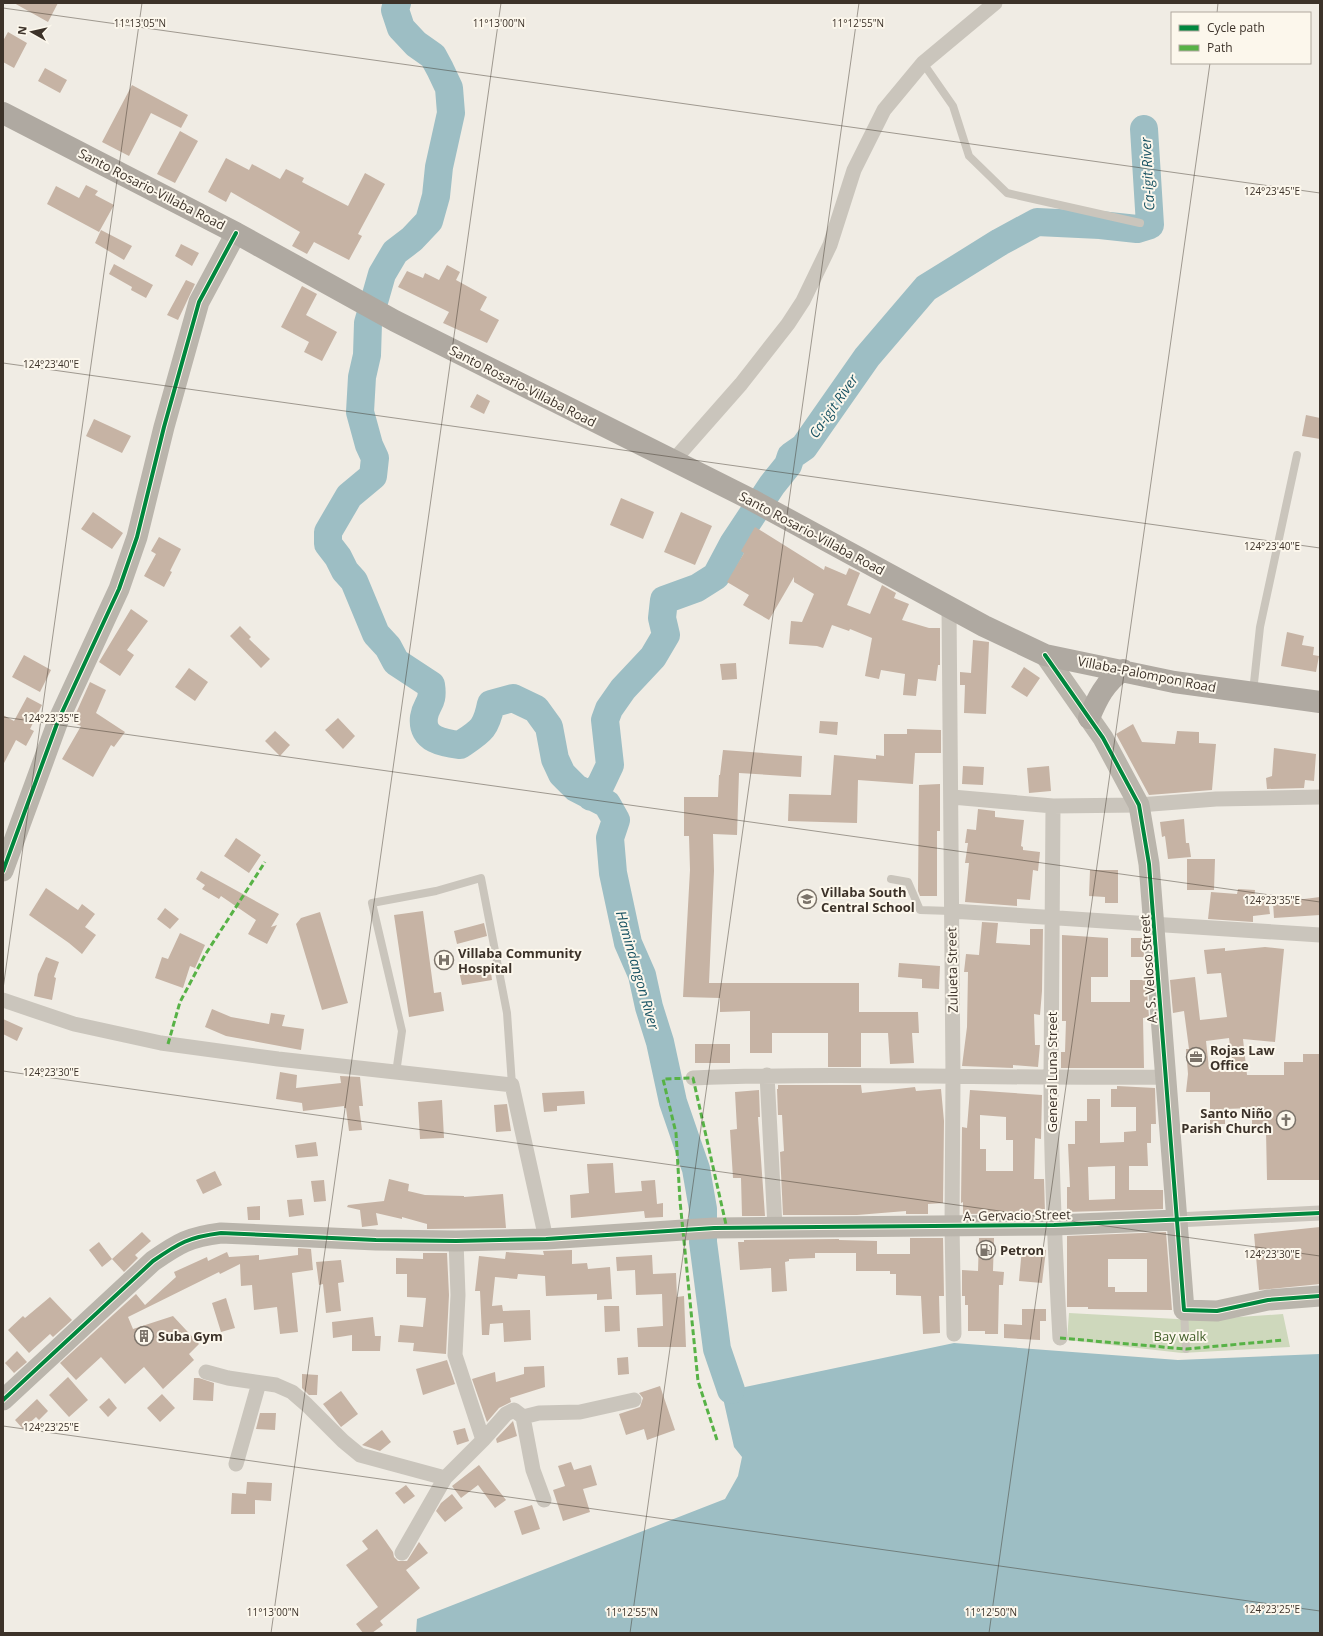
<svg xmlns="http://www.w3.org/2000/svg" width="1323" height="1636" font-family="'Open Sans',sans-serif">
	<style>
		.green { fill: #ced8bc }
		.water { fill: #9dbec4 }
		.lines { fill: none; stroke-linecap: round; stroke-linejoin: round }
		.river { stroke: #9dbec4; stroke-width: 28 }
		.building { fill: #c6b3a4; fill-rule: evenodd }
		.lane { stroke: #cac5bc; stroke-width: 8 }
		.street { stroke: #cac5bc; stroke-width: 15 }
		.secondary { stroke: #bab5ac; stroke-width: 21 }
		.primary { stroke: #afa9a1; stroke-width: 22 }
		.quiet { stroke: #57b246; stroke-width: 3; stroke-dasharray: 6 3; stroke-linecap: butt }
		.cycleway-casing { stroke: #fcf7ec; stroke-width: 6 }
		.cycleway { stroke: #00873e; stroke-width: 4 }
		.ticks { fill: none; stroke: #3c3229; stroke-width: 1; stroke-opacity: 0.45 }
		.labels { text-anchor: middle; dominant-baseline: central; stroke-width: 4; stroke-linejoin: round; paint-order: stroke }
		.street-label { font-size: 13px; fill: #3c3229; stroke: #fcf7ec }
		.poi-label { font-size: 13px; font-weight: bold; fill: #3c3229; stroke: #fcf7ec; text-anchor: start }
		.park-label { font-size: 13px; fill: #425e29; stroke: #fcf7ec }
		.water-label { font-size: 14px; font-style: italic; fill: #195363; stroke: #fcf7ec }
		.ticks-label { font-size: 10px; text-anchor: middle; fill: #3c3229; stroke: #fcf7ec; stroke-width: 4; stroke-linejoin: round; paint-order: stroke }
	</style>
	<rect width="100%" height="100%" fill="#f0ece4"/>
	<path class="green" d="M1069 1313 1195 1320 1283 1314 1290 1347 1182 1353 1067 1340Z"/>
	<path class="water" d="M954 1343 1178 1360 1320 1354V1633H416L417 1619 725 1499 738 1476 742 1457 734 1447 723 1398 731 1390Z"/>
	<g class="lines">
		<path class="river" d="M397 3 395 10 401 28 416 44 433 56 440 69 449 88 451 113 439 167 436 196 429 221 412 239 395 252 382 274 368 323 367 355 362 377 360 412 369 445 375 458 373 476 349 496 328 532V544L338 557 345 571 354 581 376 634 388 647 396 662 431 685C434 704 426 703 424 717 421 740 444 743 460 745 481 731 486 729 491 704L513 698 536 709 549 727 555 759 562 774 576 788 607 804 616 820 610 838 613 873 628 943 642 975 649 1007 660 1042 673 1102 696 1169 703 1209V1242L717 1349 731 1390
			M591 797 601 784 610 765 605 720 609 709 623 689 653 657 666 635 662 618 664 600 697 588 716 576 733 544 772 485 788 465 791 456 804 447 867 357 926 288 1000 242 1037 222 1100 225 1137 229 1150 225 1144 129"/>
	</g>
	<path class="building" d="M14 3H58L48 22Z
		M8 32 27 43 14 68 3 62V41Z
		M45 68 67 80 60 93 38 81Z
		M132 85 188 115 181 128 151 113 129 156 102 142Z
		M180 131 198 141 175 183 157 174Z
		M226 158 249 170 252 164 280 179 286 169 304 178 302 182 348 206 365 173 385 184 358 234 362 236 349 260 314 242 307 254 292 246 300 232 231 192 226 202 208 192Z
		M86 185 98 191 95 195 114 205 99 232 47 204 56 186 79 198Z
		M101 230 132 246 124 260 95 243Z
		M181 244 199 253 192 266 175 256Z
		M114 264 153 285 146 298 131 290 132 287 109 274Z
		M447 265 460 272 456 280 487 297 480 310 499 320 487 343 443 323 449 312 398 287 407 271 423 278 425 273 439 280Z
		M186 280 195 284 178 320 167 315Z
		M302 286 317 294 306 315 337 332 322 361 304 352 309 342 281 327Z
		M477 394 490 401 484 414 470 407Z
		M1306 415 1320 418V439L1302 436Z
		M94 419 131 436 122 453 86 436Z
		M621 498 654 512 643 539 610 525Z
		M93 512 123 533 112 549 81 529Z
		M681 512 712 526 695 565 664 552Z
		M755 527 824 570 825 566 846 575 849 568 860 573 847 605 870 614 882 585 896 593 894 598 909 604 902 620 929 628H940V665H938L936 681 918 679 916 696 903 695 905 674 881 670 879 679 865 676 872 638 850 629 849 631 832 625 823 648 817 646 789 644 791 621 802 622 814 594 794 582V577L769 620 743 605 749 595 727 582 744 553 741 551Z
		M159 537 181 549 170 571 172 572 164 587 144 576 156 554 151 551Z
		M131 609 148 621 127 650 134 655 120 676 99 662Z
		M240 626 251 637 249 639 270 659 261 668 230 636Z
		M1287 632 1304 636 1302 645 1314 647 1313 655 1319 656 1316 672 1281 666Z
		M973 640 989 642 986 714 964 713 965 685H960V672L971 673Z
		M24 655 51 670 40 692 12 677Z
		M736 663 737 679 722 680 720 664Z
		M1024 667 1040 678 1027 697 1011 687Z
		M189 668 208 682 195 701 175 687Z
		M90 682 106 690 96 713 125 732 114 747 111 745 93 777 62 759 81 726 72 722Z
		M27 697 42 705 30 729 34 731 26 746 16 740 3 765V715L14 721Z
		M338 718 355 736 343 749 325 730Z
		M820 721 838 722 837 735 819 733Z
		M1133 724 1142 742 1175 744 1177 731 1199 732V743L1216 744 1212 790 1149 795 1116 734Z
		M907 729 941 730V753H915L913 784 858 780 857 823 788 821 789 794 831 795 834 755 876 759V755L884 756V734H907Z
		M275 731 290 745 280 756 265 741Z
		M1274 748 1316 754 1314 781 1305 780 1304 788 1267 789 1266 778 1272 776Z
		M723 750 802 756 801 777 739 773 737 835 713 834 714 871 709 983H859V1012H918L919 1033H912L914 1063 890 1064 888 1033H861V1067H828V1033H772V1053H750V1011L720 1012V998L683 997 690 870 689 836H684V797H718L719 775H720Z
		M963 766 984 767 983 785 962 784Z
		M1049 766 1051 791 1029 793 1027 768Z
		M940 784V831H937V896H920L918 891 919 785Z
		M978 809 995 811V817L1024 820 1021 846 1023 847V850L1040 852 1038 871 1033 870 1030 900 1017 899V906L965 902 969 863H965L968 843H965L967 829 976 830Z
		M1184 819 1186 843H1189L1191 857 1168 859 1165 836 1162 837 1160 822Z
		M236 838 261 855 249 873 224 856Z
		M1187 859H1215L1214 890H1187Z
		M1090 870H1118V903H1105V897L1089 896Z
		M201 871 279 914 271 927 277 925 267 944 248 934 256 920 221 896 219 899 202 889 205 885 196 879Z
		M46 888 78 910 82 904 95 914 85 927 96 935 82 954 69 943 29 915Z
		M1238 889 1255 890 1254 902 1268 900 1270 914 1253 916V922L1208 919 1211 892 1237 894Z
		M1320 897V915L1274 918 1273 903Z
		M165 908 179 919 170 929 157 919Z
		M423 911 434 993 441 992 444 1011 409 1017 394 915Z
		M320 912 348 1003 322 1010 296 924 301 918Z
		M982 922 998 923 996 943 1030 945V929H1043L1042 991 1040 1015 1034 1014 1035 1045H1040L1038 1067 1013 1065V1068L962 1066 967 1027 968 972H964L966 954 979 955Z
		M484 923 487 936 457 944 454 931Z
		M180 933 205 945 195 968 190 966 183 988 155 978 162 957 168 959Z
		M1062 935 1108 938V977H1091V1002H1130V980H1146L1149 1017 1143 1018 1144 1068H1061V1052H1065L1066 1021H1062Z
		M1131 938H1143L1144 957H1131Z
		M1265 947 1284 949 1275 1042 1243 1039 1247 1075H1284V1062H1303V1054H1320V1180H1267L1266 1131H1252V1108L1225 1109V1124H1210V1092H1186L1188 1074 1186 1049H1189L1184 1011 1173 1013 1170 980 1195 977 1200 1020 1227 1017 1221 973 1207 974 1204 950 1225 948V951ZM1229 1038 1233 1068 1209 1069 1206 1041Z
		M46 957 59 962 54 977 56 978 52 1000 34 996 38 974Z
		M899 963 940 966 939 989 922 988V979L898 977Z
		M490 966 492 980 462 985 459 971Z
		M212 1009 231 1017 269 1024 271 1013 285 1015 282 1026 304 1029 301 1050 226 1036 205 1027Z
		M3 1019 23 1028 17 1041 3 1034Z
		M695 1044H730V1063H695Z
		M280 1072 297 1075 296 1088 341 1083 340 1076 360 1077 363 1106H359L362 1130 349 1131 346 1108H344V1106L303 1111 302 1103 276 1099Z
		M778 1085H861L862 1093 915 1087 916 1091 941 1089 944 1121 943 1203 928 1204V1214H906V1211L857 1215H783L780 1152 784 1151 782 1115H778L777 1089H778Z
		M1117 1086 1155 1088 1156 1124H1151V1143H1147L1148 1166H1129V1190H1163V1209L1067 1212V1187H1070L1068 1144H1075V1121H1087V1099H1100V1143L1124 1142V1132L1136 1131V1107H1111V1089H1117ZM1115 1166V1199L1089 1200 1088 1167Z
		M759 1090 760 1117H758L765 1216H742L741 1178H733L730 1130 737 1129 735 1092Z
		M970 1090 1042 1095 1041 1139 1035 1138 1034 1179H1044L1045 1213 963 1214V1202L961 1203 962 1127 967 1128ZM980 1115 1006 1117V1140H1013V1171H986V1149H980Z
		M584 1091 585 1104 557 1106V1111L544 1112 542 1093Z
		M442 1100 444 1138 420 1139 418 1102Z
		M507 1104 511 1131 496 1132 494 1105Z
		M316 1142 318 1156 297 1158 295 1145Z
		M613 1163 615 1193 642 1191 641 1181 655 1180 657 1204 663 1203V1217L645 1218 644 1211 571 1218 570 1195 589 1193 587 1164Z
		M215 1171 222 1185 203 1194 196 1180Z
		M389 1179 409 1184 408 1191 425 1195 464 1196V1197L503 1194 506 1228 427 1229V1224L402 1217V1219L376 1213 378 1225 362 1227 360 1210 347 1207 348 1205 384 1201Z
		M324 1180 326 1201 314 1202 311 1181Z
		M302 1199 304 1215 289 1217 287 1200Z
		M260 1206V1220H248L247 1207Z
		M1320 1227V1284L1259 1290 1254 1234Z
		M142 1232 151 1241 135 1255 138 1258 124 1272 112 1259Z
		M1166 1232 1172 1310 1088 1309V1307H1067V1236ZM1108 1259H1147V1292H1115V1287H1108Z
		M910 1238H943L944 1296H939L940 1333 923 1334 921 1296 896 1295V1274H890V1271H856V1253H815V1258L789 1259V1261L785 1262 787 1291 772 1292 771 1268 740 1270 738 1242H744V1240L839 1239V1240L877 1241V1254H910Z
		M979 1238H994L993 1271 1004 1272 1003 1285H999L998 1334H985V1331H968V1305H965V1296H962V1270L978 1271Z
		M99 1242 112 1259 102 1267 89 1250Z
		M298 1248 311 1249 313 1270 292 1273 298 1332 280 1334 277 1307 254 1310 252 1285 241 1286 240 1264 220 1274 219 1272 128 1317 133 1329 173 1316 199 1344 189 1354 194 1360 163 1389 144 1367 125 1384 101 1357 76 1380 60 1363 136 1294 145 1305 176 1277 174 1272 207 1257 208 1261 227 1252 229 1257 259 1255V1260L298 1255Z
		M1022 1248 1046 1250 1042 1283 1019 1281Z
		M572 1250V1264L587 1263 588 1269 610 1267 612 1299 597 1300V1294L546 1296 545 1276 518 1274 517 1279 495 1277 492 1306 502 1305 503 1311 530 1310 531 1340 504 1342 503 1323 490 1324 489 1335H482L480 1291H475L479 1256 505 1259 506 1252 544 1255 543 1251Z
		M423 1253H447L449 1295 446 1354 413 1351 414 1343 398 1342 400 1325 423 1327 426 1298 407 1297V1274H396V1258L423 1259Z
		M652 1255 653 1274 676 1273 677 1297 684 1296 686 1347H638L637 1328 663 1326 662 1294 636 1295 635 1270 617 1271 616 1257Z
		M341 1260 344 1282 338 1283 341 1311 326 1313 323 1284 319 1285 316 1262Z
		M50 1297 72 1320 53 1337 50 1334 29 1353 8 1330 23 1316 25 1318Z
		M226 1298 235 1328 221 1332 212 1303Z
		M604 1306H619L620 1331 605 1332Z
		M1022 1309H1046V1321H1040V1340L1004 1338V1324L1022 1325Z
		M373 1317 375 1336H381L380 1351H352V1335L333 1338 332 1322Z
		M17 1351 27 1362 14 1373 5 1363Z
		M628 1357 629 1374 618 1375 617 1358Z
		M447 1360 455 1384 423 1395 416 1369Z
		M544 1366 545 1387 510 1398 511 1402 499 1408 487 1422 472 1379 495 1372 496 1382 524 1374V1367Z
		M302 1374 318 1375 317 1395H309L302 1388Z
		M68 1377 88 1400 69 1417 49 1395Z
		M194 1378H199L214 1383 213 1401 193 1400Z
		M660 1386 675 1430 647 1440 644 1429 626 1435 619 1414 640 1407 643 1398 639 1393Z
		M341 1391 358 1414 341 1427 323 1404Z
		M162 1394 175 1408 160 1422 147 1408Z
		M109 1398 117 1408 108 1417 99 1407Z
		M37 1399 48 1411 39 1420 36 1417 23 1429 15 1420Z
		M260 1413H276L275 1430 256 1429Z
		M513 1421 517 1436 497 1443 496 1439Z
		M465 1428 469 1441 457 1445 453 1431Z
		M382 1430 391 1442 380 1451 362 1445Z
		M571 1462 574 1470 591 1465 597 1485 583 1489 590 1512 563 1521 553 1490 565 1486 558 1466Z
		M479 1465 506 1500 495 1508 478 1485 461 1498 452 1486Z
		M247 1482 272 1483 271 1501 255 1500V1514H231L232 1493 246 1494Z
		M406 1485 415 1496 404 1504 395 1493Z
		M452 1494 463 1508 445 1522 436 1511 441 1503Z
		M532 1505 540 1529 522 1535 514 1511Z
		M377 1529 393 1552 394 1557 398 1561H407L419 1542 428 1553 406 1570 420 1588 380 1621 383 1625 372 1633H363L356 1624 378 1607 346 1565 368 1549 362 1541Z"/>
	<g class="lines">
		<path class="lane" d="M923 63 953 106 969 156 1007 193 1140 223
			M1253 692 1260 627 1297 455
			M891 879 908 882 920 910 951 911
			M396 1073 402 1031 372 903 436 891 481 878 507 1013 512 1085
			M1184 1311 1186 1349"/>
		<path class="street" d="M674 460 741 384 788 324 803 301 830 245 854 170 884 110 923 63 995 3
			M949 607 953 1076 952 1226 954 1334
			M952 797 1053 806 1139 805 1216 799 1320 797
			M1053 806C1053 897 1051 987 1051 1078 1051 1165 1055 1251 1060 1338
			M951 911 1320 935
			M3 1000 74 1024 161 1043 278 1059 512 1085 546 1239
			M767 1075 775 1227
			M693 1078C850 1072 1008 1079 1166 1077
			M1176 1220 1320 1213
			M456 1241 458 1295 455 1355 483 1440 506 1414 514 1410 523 1417 539 1413 580 1412 634 1400
			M206 1372 228 1378 276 1385 292 1392 307 1405 343 1441 360 1455 445 1478
			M523 1417 533 1470 544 1500
			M236 1464 259 1383
			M402 1553 445 1478 483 1440"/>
		<path class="secondary" d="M1045 655 1103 738 1139 805 1149 864 1184 1310 1217 1311 1268 1300 1320 1296
			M3 871 58 721 119 589 137 537 164 427 199 302 236 233
			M3 1400 153 1261C179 1243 189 1237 221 1233L376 1240 456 1241 546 1239 714 1228 1054 1225 1176 1220"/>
		<path class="primary" d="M3 113 236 233 395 321 752 500 984 626 1045 655 1174 682 1320 702
			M1089 718C1097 699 1105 682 1123 670"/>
		<path class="quiet" d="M168 1044 180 1002 205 955 265 862
			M1060 1338 1186 1349 1284 1340
			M717 1440 698 1381 680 1201 676 1133 663 1079 693 1078 727 1229"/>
		<g class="cycleway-casing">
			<path id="cycleway" d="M1045 655 1103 738 1139 805 1149 864 1184 1310 1217 1311 1268 1300 1320 1296
				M3 871 58 721 119 589 137 537 164 427 199 302 236 233
				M3 1400 153 1261C179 1243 189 1237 221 1233L376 1240 456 1241 546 1239 714 1228 1054 1225 1320 1213"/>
		</g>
		<use href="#cycleway" class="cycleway"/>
	</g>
	<path class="ticks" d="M3 8 1320 193M1217 13 1218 3M3 363 1320 548M3 717 1320 902M3 989 142 3M3 1071 1320 1256M3 1426 1320 1611M271 1633 501 3M630 1633 859 3M989 1633 1210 63"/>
	<defs>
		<g id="school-ring" transform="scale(1)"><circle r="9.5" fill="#fcf7ec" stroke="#7b736a" stroke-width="1.5"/><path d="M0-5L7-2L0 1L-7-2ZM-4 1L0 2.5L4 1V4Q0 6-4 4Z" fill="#7b736a"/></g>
		<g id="hospital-ring" transform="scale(1)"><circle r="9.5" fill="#fcf7ec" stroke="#7b736a" stroke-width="1.5"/><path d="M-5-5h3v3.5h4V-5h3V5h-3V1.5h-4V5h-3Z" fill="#7b736a"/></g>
		<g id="office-ring" transform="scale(1)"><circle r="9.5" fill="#fcf7ec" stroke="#7b736a" stroke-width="1.5"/><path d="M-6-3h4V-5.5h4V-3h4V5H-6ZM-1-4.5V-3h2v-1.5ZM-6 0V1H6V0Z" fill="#7b736a"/></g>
		<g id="church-ring" transform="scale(1)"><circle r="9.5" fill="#fcf7ec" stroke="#7b736a" stroke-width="1.5"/><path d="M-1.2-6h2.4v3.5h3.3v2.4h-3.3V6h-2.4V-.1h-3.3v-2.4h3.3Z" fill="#7b736a"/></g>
		<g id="fuel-ring" transform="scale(1)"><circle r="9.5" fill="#fcf7ec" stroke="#7b736a" stroke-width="1.5"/><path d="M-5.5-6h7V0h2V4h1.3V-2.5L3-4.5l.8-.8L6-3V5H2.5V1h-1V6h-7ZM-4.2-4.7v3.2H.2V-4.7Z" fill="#7b736a"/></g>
		<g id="building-ring" transform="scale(1)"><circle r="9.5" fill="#fcf7ec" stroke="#7b736a" stroke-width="1.5"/><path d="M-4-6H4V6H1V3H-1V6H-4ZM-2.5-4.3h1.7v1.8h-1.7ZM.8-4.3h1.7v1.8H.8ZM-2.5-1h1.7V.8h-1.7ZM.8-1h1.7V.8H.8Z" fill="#7b736a"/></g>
	</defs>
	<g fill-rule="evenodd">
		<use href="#school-ring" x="807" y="899"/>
		<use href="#hospital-ring" x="444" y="960"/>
		<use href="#office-ring" x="1196" y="1057"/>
		<use href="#church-ring" x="1286" y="1120"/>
		<use href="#fuel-ring" x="986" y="1250"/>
		<use href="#building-ring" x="144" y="1336"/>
	</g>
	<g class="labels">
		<g class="street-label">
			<text transform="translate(152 189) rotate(27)">Santo Rosario-Villaba Road</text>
			<text transform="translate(523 386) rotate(27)">Santo Rosario-Villaba Road</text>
			<text transform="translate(812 533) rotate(28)">Santo Rosario-Villaba Road</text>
			<text transform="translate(1147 674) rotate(11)">Villaba-Palompon Road</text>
			<text transform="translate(1148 969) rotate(-94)">A. S. Veloso Street</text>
			<text transform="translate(952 970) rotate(-91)">Zulueta Street</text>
			<text transform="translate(1052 1072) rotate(-90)">General Luna Street</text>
			<text transform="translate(1017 1215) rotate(-1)">A. Gervacio Street</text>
		</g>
		<g class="poi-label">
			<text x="821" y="892">Villaba South<tspan x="821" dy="15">Central School</tspan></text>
			<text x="458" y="953">Villaba Community<tspan x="458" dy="15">Hospital</tspan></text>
			<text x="1210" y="1050">Rojas Law<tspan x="1210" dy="15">Office</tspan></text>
			<text x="1272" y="1113" text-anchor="end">Santo Niño<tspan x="1272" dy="15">Parish Church</tspan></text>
			<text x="1000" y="1250">Petron</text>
			<text x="158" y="1336">Suba Gym</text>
		</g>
		<g class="park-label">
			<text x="1180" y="1336">Bay walk</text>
		</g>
		<g class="water-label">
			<text transform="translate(1147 174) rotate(-93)">Ca-igit River</text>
			<text transform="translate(833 406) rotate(-55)">Ca-igit River</text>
			<text transform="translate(638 970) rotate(74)">Hamindangon River</text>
		</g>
	</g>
	<g class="ticks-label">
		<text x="140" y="27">11°13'05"N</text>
		<text x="499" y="27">11°13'00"N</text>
		<text x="858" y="27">11°12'55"N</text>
		<text x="1272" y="195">124°23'45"E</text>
		<text x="51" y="368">124°23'40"E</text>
		<text x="1272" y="550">124°23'40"E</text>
		<text x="51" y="722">124°23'35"E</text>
		<text x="1272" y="904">124°23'35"E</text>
		<text x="51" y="1076">124°23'30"E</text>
		<text x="1272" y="1258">124°23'30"E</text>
		<text x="51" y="1431">124°23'25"E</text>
		<text x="1272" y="1613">124°23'25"E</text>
		<text x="273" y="1616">11°13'00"N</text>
		<text x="632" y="1616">11°12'55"N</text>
		<text x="991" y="1616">11°12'50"N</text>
	</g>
	<rect width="1323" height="1636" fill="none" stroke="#3c3229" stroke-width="8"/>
	<rect x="1171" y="12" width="140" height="52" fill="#fcf7ec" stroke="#afa89e"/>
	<rect x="1179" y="25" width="20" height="6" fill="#00873e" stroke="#afa89e"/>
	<text x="1207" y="32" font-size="12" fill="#3c3229">Cycle path</text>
	<rect x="1179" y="45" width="20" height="6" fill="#57b246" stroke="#afa89e"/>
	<text x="1207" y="52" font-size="12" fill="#3c3229">Path</text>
	<g transform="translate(32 32) rotate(278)" stroke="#fcf7ec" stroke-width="3" paint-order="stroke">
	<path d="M0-3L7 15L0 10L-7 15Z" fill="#3c3229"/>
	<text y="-6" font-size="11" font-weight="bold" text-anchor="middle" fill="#3c3229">N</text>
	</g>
</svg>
